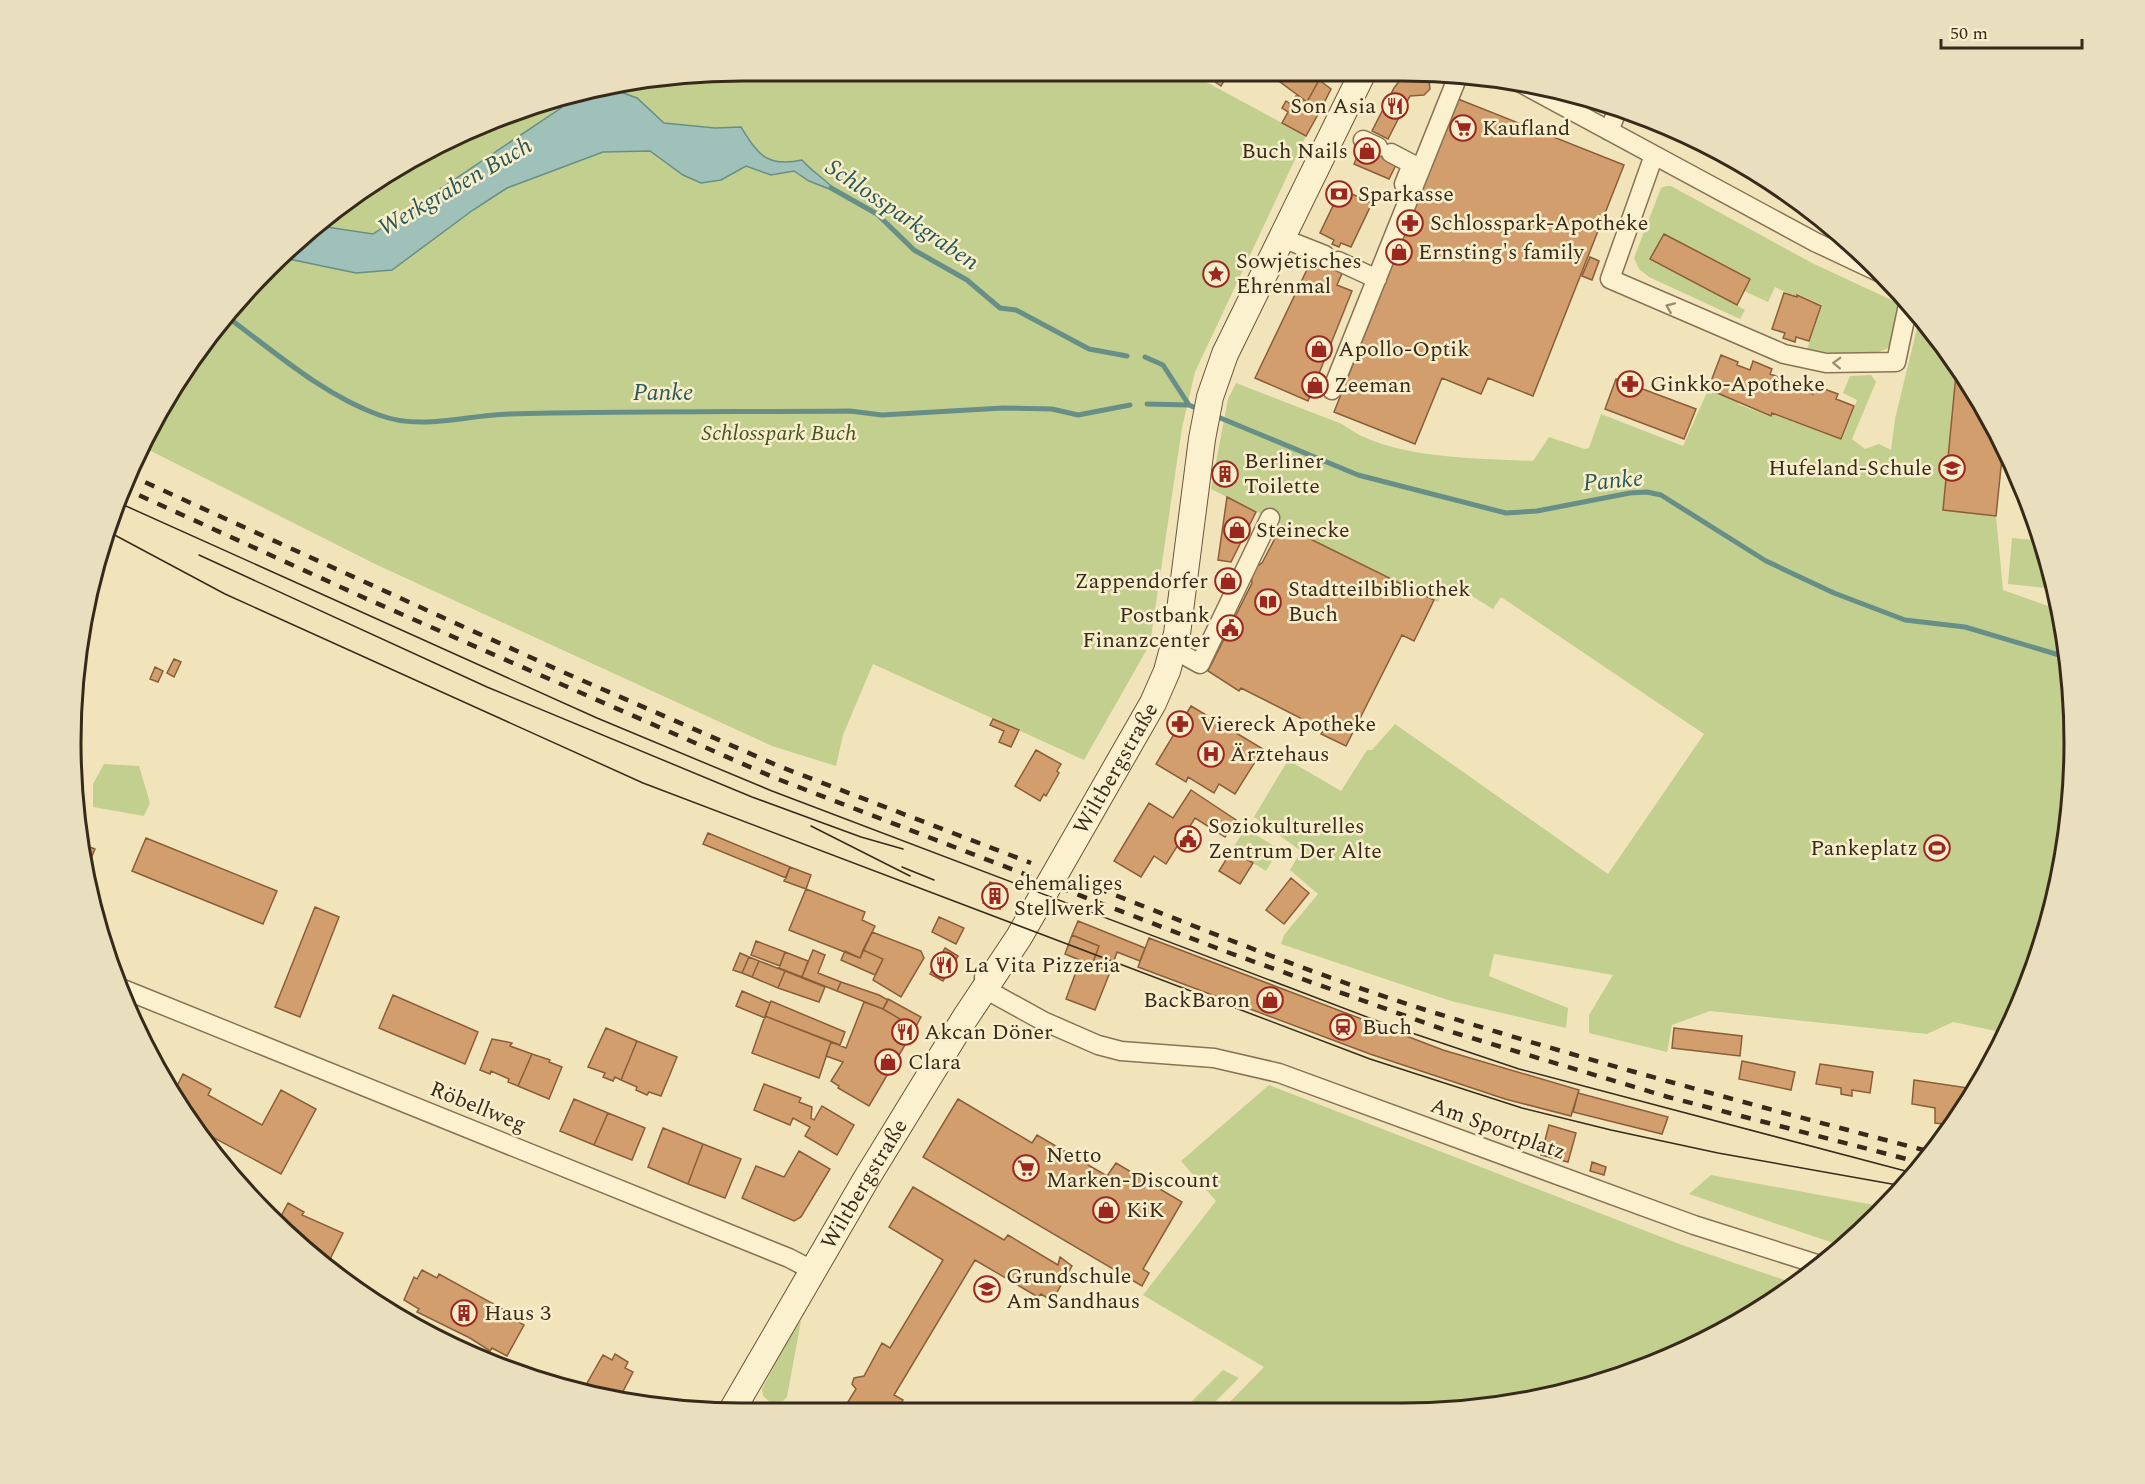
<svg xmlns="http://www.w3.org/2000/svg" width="2145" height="1484" font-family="Spectral,serif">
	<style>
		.green { fill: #c3cf8e }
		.water { fill: #9fc1b9; stroke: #678f88; stroke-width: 1.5 }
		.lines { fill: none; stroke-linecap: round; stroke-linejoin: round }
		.stream { stroke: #678f88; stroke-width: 5 }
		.building { fill: #d29e6d; stroke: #8a5e38; stroke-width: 1.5 }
		.street-casing { stroke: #897354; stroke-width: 21 }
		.secondary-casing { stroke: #6a5437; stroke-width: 28 }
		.street { stroke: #fbf1ce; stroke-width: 18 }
		.secondary { stroke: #fbf1ce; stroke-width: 26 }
		.tram { stroke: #372a1a; stroke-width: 1.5 }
		.rail { stroke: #372a1a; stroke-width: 4.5; stroke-dasharray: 10 10; stroke-linecap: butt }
		.oneway { stroke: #998e74 }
		.labels { text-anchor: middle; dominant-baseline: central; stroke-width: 5; stroke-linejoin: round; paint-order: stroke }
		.poi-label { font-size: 22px; fill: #372a1a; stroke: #f8eecb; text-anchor: start }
		.park-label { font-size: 22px; font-style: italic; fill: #44551f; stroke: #f8eecb }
		.street-label { font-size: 22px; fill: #372a1a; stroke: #f8eecb }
		.water-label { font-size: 24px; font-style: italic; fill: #285858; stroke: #f8eecb }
		.rim { fill: none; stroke: #372a1a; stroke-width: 3 }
	</style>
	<rect width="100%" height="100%" fill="#f1e4bb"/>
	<path class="green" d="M742 70 1193 71 1195 76 1306 136 1195 372 1182 428 1150 644 1084 760 873 664 843 735 836 766 772 746 375 564 141 446 161 406 237 300 369 183 485 122 568 93Z
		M1666 186H1671L1812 263 1900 304 1891 346C1868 362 1833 353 1807 349L1822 305 1798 294 1796 297 1775 287 1768 302 1744 291 1750 279 1663 234 1651 259 1745 310 1740 319 1649 277 1639 269 1634 258 1661 188Z
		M1919 320 1958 364 1943 510 1996 516 2003 590 2062 611 2074 742 2062 873 2023 999 2005 1033 1953 1022 1927 1034 1710 1011 1672 1025 1667 1052 1589 1033V1015L1613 975 1494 954 1489 976 1568 1008 1566 1028 1451 1001 1281 944 1284 935 1318 894 1290 870 1301 851 1254 817 1288 760 1341 791 1367 750H1372L1395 724 1608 874 1704 734 1501 597 1493 609 1452 584 1447 586 1438 602 1211 489 1228 399 1236 383 1342 424C1389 460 1477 458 1533 461L1549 437 1585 449 1589 448 1601 414 1683 446 1708 390 1739 401 1738 404 1771 417 1773 414 1842 440 1857 400 1843 393 1850 376 1871 375 1876 382 1852 439 1865 449 1879 444 1891 450 1895 419Z
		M2012 538 2040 541 2055 589 2008 584Z
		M104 764 139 766 150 803 144 816 93 807V784Z
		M1245 828 1279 849 1266 871 1232 850Z
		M1269 1085 1682 1245 1796 1284 1776 1300 1700 1344 1534 1401 1403 1414 1219 1413 1264 1367 1143 1295 1216 1201 1181 1161Z
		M1711 1175 1885 1207 1842 1246 1689 1194Z
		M801 1321 787 1397 783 1401 771 1403 763 1396 762 1389 794 1328Z
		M1223 1370 1239 1378 1204 1413H1180Z"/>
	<path class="water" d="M609 88 637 98 664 123 715 128 741 127C758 154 766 168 802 160 813 173 826 179 837 192L809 181 794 171 771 175 746 166 721 180 701 183 683 175 650 151 603 152 507 188 473 210 392 270 356 273 284 258 320 226 373 234 561 108 569 93Z"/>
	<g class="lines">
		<path class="stream" d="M831 188 877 214 914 250 967 280 1000 308 1016 310 1089 349 1127 356
			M228 313 234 322C278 355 326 396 379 415 421 431 466 415 509 414 623 411 736 412 850 411L882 415 1003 408 1052 409 1078 415 1130 405
			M1145 357 1163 365 1189 405
			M1147 404 1189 405 1198 409
			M1218 417 1358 475 1506 513 1537 511 1630 493 1647 492 1661 495 1766 561 1834 593 1905 620 1965 627 2066 657"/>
	</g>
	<path class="building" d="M1198 70H1218L1227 76 1221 86Z
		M1264 70H1310L1319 80 1307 102Z
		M1407 71 1428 73 1430 89 1424 95 1410 96 1388 139 1372 131 1394 88Z
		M1319 80 1331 89 1321 109 1307 102Z
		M1296 96 1321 109 1306 136 1282 123 1288 112 1282 108 1286 101 1292 105Z
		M1458 99 1624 165 1533 396 1488 378 1481 394 1442 378 1415 444 1334 412Z
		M1361 148 1397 163 1389 179 1354 164Z
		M1341 189 1372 203 1351 247 1341 243 1339 247 1332 244 1334 240 1320 233Z
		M1664 234 1750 279 1737 305 1650 259Z
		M1313 257 1343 271 1337 285 1352 291 1308 401 1255 378Z
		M1590 257 1599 261 1592 280 1582 276Z
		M1784 293 1797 297V295L1821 306 1809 341 1796 337 1795 342 1783 338 1785 333 1772 329Z
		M1721 355 1738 362 1737 365 1750 370 1753 361 1772 369 1770 374 1801 385 1799 389 1813 394 1816 386 1838 394 1836 399 1854 406 1841 439 1772 413 1771 416 1708 389Z
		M1957 364 2003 448 1996 516 1943 510Z
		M1616 379 1696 409 1684 439 1605 409Z
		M1222 469 1231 472 1229 479 1219 477Z
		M1227 497 1256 512 1231 562 1218 560Z
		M1282 525 1434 600 1414 641 1402 635 1346 746 1321 734 1324 730 1241 688 1239 691 1208 671 1252 583 1251 570 1262 563Z
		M174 659 181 662 174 677 167 673Z
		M155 667 163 671 158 682 150 679Z
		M1191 706 1263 749 1235 794 1219 784 1214 793 1188 777 1186 782 1156 764Z
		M993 719 1019 730 1011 747 999 742 1004 731 990 725Z
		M1036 750 1061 764 1057 771 1059 773 1046 796 1044 794 1040 801 1015 786Z
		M1191 790 1236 820 1225 837 1195 818 1166 864 1154 856 1141 877 1114 861 1149 803 1173 818Z
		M708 833 790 867 786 878 703 844Z
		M146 838 277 891 263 924 132 871Z
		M79 843 95 849 84 875 83 873Z
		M1232 850 1253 863 1240 884 1219 871Z
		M790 867 811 875 806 889 784 881Z
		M1291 878 1309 893 1284 924 1266 910Z
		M990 882 1007 889 1000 909 983 903Z
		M806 889 865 912 862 920 875 926 860 958 789 930Z
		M315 907 339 917 300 1017 275 1007Z
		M939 917 964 928 956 944 932 932Z
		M1078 921 1145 948 1140 961 1117 952 1110 972 1092 965 1099 946 1072 935Z
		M872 932 921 951 924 958 901 997 873 980 883 959 863 950Z
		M1072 935 1099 946 1092 965 1065 954Z
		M1149 938 1443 1050 1579 1090 1571 1116 1505 1099 1370 1054 1138 967Z
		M756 941 785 952 780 966 751 955Z
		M945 948 958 956 943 981 930 974Z
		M813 950 825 955 818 973 841 982 837 991 802 977Z
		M863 950 883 959 875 975 841 960 845 951 860 958Z
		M785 952 808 961 802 977 779 968Z
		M740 953 749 957 742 973 733 970Z
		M749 957 759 961 752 977 742 973Z
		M759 961 785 971 778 988 752 977Z
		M1080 961 1110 972 1095 1010 1066 999Z
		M785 971 825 987 819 1002 778 988Z
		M841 982 879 995 888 1000 883 1009 837 991Z
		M742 991 770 1003 765 1018 736 1006Z
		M393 995 478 1032 465 1064 379 1028Z
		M888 999 921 1017 915 1028 883 1009Z
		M771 1001 845 1032 840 1045 765 1016Z
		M864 1002 883 1009 915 1028 869 1106 838 1088 839 1086 831 1081 843 1062 826 1056 831 1042 846 1048Z
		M765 1016 831 1042 819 1078 752 1053Z
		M606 1028 637 1041 621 1080 615 1077 613 1081 603 1077 605 1073 588 1067Z
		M1674 1028 1742 1036 1740 1056 1672 1048Z
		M492 1039 512 1043 510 1046 532 1054 518 1086 508 1082 509 1079 491 1071 490 1074 480 1070Z
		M637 1041 677 1057 661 1096 649 1092 647 1095 636 1090 637 1087 621 1080Z
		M532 1054 550 1060 549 1062 562 1067 549 1099 518 1086Z
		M1742 1061 1795 1072 1791 1090 1739 1079Z
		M1820 1064 1873 1072 1870 1093 1852 1090V1096L1841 1094V1088L1816 1084Z
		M183 1074 211 1089 208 1095 262 1125 281 1090 316 1109 281 1174 192 1126 162 1078 177 1086Z
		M1914 1080 1975 1089 1953 1125 1935 1123V1108L1912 1104Z
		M764 1084 801 1098 799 1102 812 1107 811 1118 814 1120 822 1106 854 1125 837 1155 805 1136 810 1127 793 1118 790 1125 754 1110Z
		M1578 1093 1668 1117 1662 1134 1573 1112Z
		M574 1099 608 1113 594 1145 560 1131Z
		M958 1099 1032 1143 1037 1135 1107 1176 1116 1163 1182 1202 1143 1269 1149 1273 1142 1286 923 1157Z
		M608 1113 645 1128 632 1160 594 1145Z
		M1549 1125 1576 1133 1568 1162 1541 1155Z
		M663 1128 703 1144 688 1184 648 1167Z
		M703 1144 741 1159 725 1198 688 1184Z
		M799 1151 830 1169 801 1217 794 1221 742 1198 756 1166 784 1177Z
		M1592 1162 1606 1167 1604 1175 1590 1171Z
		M913 1187 1004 1240 1008 1235 1058 1265 1060 1257 1072 1266 1052 1301 1041 1294 1038 1297 975 1260 894 1395 903 1400 896 1411 888 1406 883 1414H844L843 1410 856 1389 852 1384 854 1378 864 1376 882 1343 890 1348 943 1260 889 1227Z
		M288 1203 304 1212 302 1215 343 1233 327 1265 312 1254 314 1251 277 1224Z
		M422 1270 437 1278 439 1274 510 1313 509 1316 524 1325 507 1356 492 1348 490 1351 470 1338 417 1312 419 1309 404 1300 414 1277 417 1279Z
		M615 1354 628 1362 625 1368 633 1372 618 1401 582 1392 603 1355 612 1360Z"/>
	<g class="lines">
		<g class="street-casing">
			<path id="street" d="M1519 82 1815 242 1883 274
				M1609 131 1619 106
				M1363 140 1378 147
				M1391 153 1412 164 1404 184
				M1654 155 1610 279 1784 354 1826 363 1896 362 1908 305
				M1282 238 1325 255
				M1338 261 1377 279
				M1332 390 1458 76
				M1173 649 1200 664 1270 518
				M984 977 985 989 1043 1021 1098 1045 1121 1051 1214 1058 1279 1073 1694 1225 1820 1265
				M123 989 789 1258 814 1271"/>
		</g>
		<g class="secondary-casing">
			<g id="secondary">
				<path id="s1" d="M731 1412 865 1181 965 1018 1019 937 1153 703 1167 671 1177 634 1202 439 1210 397 1225 354 1364 70"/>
			</g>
		</g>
		<use href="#street" class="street"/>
		<use href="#secondary" class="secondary"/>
		<path class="tram" d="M117 502 597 718 772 791 1388 1025 1519 1069 1913 1173
			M109 532 225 594 643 783 1370 1059 1522 1108 1611 1130 1718 1153 1903 1186
			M199 555 487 687 752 797 861 837 903 849
			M811 826 910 876
			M902 867 934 880"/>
		<path class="rail" d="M127 474 563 672 781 767 1031 863
			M121 487 367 599 775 778 1227 952 1445 1030 1668 1097 1922 1163
			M1079 881C1200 928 1321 978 1445 1016 1606 1066 1768 1109 1931 1152"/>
	</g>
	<defs><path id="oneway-chevron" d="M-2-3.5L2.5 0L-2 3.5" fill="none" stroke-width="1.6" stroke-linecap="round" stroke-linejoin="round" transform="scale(1.5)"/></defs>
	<g class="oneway">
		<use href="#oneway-chevron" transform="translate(1670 307) rotate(-157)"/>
		<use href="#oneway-chevron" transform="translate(1837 363) rotate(-178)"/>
	</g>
	<defs>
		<g id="restaurant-ring" transform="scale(1.35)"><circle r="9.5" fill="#f8eecb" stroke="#9c271f" stroke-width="1.5"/><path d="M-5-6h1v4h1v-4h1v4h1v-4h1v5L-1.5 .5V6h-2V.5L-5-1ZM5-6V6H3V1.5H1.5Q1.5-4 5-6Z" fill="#9c271f"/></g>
		<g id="supermarket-ring" transform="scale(1.35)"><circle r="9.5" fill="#f8eecb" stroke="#9c271f" stroke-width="1.5"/><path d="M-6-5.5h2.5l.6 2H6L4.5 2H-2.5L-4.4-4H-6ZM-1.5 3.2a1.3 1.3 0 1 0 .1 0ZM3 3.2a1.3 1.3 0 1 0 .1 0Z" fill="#9c271f"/></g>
		<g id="shop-ring" transform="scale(1.35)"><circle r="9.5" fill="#f8eecb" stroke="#9c271f" stroke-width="1.5"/><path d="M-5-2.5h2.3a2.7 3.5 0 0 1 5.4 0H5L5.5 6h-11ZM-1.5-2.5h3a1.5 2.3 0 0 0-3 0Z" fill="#9c271f"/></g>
		<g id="bank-ring" transform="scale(1.35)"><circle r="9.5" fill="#f8eecb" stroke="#9c271f" stroke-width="1.5"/><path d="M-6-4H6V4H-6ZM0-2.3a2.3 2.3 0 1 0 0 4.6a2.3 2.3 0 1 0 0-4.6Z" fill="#9c271f"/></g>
		<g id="pharmacy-ring" transform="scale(1.35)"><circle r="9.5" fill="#f8eecb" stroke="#9c271f" stroke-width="1.5"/><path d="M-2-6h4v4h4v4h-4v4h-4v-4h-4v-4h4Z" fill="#9c271f"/></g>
		<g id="sight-ring" transform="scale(1.35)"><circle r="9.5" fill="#f8eecb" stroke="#9c271f" stroke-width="1.5"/><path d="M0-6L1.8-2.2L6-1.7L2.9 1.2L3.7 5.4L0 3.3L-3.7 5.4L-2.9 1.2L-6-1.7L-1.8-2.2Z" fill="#9c271f"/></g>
		<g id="school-ring" transform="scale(1.35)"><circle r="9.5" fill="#f8eecb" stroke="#9c271f" stroke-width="1.5"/><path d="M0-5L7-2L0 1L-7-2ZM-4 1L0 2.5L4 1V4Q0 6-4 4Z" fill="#9c271f"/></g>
		<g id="building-ring" transform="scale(1.35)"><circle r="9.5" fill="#f8eecb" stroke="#9c271f" stroke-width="1.5"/><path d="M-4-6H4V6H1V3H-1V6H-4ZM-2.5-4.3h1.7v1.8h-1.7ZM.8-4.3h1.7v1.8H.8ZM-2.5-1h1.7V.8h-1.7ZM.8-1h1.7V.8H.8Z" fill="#9c271f"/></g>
		<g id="library-ring" transform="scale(1.35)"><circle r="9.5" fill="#f8eecb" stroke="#9c271f" stroke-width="1.5"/><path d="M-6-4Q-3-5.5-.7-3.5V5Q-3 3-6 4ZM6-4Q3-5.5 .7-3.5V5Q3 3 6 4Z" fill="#9c271f"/></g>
		<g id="civic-ring" transform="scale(1.35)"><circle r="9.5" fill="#f8eecb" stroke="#9c271f" stroke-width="1.5"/><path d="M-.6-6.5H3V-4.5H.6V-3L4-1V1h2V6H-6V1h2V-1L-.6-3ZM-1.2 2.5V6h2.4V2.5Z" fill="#9c271f"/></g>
		<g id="hospital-ring" transform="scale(1.35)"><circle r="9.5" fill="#f8eecb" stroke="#9c271f" stroke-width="1.5"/><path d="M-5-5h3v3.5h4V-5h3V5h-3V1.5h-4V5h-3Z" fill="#9c271f"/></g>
		<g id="stadium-ring" transform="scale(1.35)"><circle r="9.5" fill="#f8eecb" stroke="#9c271f" stroke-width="1.5"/><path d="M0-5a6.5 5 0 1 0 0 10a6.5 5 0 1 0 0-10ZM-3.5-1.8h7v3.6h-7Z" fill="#9c271f"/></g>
		<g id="station-ring" transform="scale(1.35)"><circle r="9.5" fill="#f8eecb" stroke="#9c271f" stroke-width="1.5"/><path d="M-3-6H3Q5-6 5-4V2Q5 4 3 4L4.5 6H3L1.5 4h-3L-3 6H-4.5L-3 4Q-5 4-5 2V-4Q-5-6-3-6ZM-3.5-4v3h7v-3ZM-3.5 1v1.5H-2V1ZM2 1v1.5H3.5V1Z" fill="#9c271f"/></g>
	</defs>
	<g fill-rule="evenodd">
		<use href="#restaurant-ring" x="1395" y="106"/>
		<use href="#supermarket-ring" x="1463" y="128"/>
		<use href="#shop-ring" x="1367" y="151"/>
		<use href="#bank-ring" x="1339" y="194"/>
		<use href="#pharmacy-ring" x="1410" y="223"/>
		<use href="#shop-ring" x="1399" y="252"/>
		<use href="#sight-ring" x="1216" y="274"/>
		<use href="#shop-ring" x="1319" y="349"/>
		<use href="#pharmacy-ring" x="1630" y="384"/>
		<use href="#shop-ring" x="1315" y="385"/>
		<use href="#school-ring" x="1952" y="468"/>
		<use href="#building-ring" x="1225" y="474"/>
		<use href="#shop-ring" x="1237" y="530"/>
		<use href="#shop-ring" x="1228" y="581"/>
		<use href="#library-ring" x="1268" y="602"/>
		<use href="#civic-ring" x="1230" y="628"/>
		<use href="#pharmacy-ring" x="1180" y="724"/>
		<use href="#hospital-ring" x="1211" y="754"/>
		<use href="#civic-ring" x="1188" y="839"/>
		<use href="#stadium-ring" x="1937" y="848"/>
		<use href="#building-ring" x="995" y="896"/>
		<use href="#restaurant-ring" x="944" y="965"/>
		<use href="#shop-ring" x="1270" y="1000"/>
		<use href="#station-ring" x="1343" y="1027"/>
		<use href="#restaurant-ring" x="905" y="1032"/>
		<use href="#shop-ring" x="888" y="1062"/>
		<use href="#supermarket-ring" x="1026" y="1168"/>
		<use href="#shop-ring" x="1106" y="1210"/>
		<use href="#school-ring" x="987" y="1289"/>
		<use href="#building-ring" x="464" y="1313"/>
	</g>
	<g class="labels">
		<g class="poi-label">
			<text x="1376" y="106" text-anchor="end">Son Asia</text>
			<text x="1482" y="128">Kaufland</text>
			<text x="1348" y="151" text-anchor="end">Buch Nails</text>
			<text x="1358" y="194">Sparkasse</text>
			<text x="1430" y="223">Schlosspark-Apotheke</text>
			<text x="1418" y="252">Ernsting's family</text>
			<text x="1236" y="261">Sowjetisches<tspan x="1236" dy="25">Ehrenmal</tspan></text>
			<text x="1338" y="349">Apollo-Optik</text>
			<text x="1650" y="384">Ginkko-Apotheke</text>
			<text x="1334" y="385">Zeeman</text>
			<text x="1244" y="461">Berliner<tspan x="1244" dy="25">Toilette</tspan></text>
			<text x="1932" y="468" text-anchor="end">Hufeland-Schule</text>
			<text x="1256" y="530">Steinecke</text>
			<text x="1208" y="581" text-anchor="end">Zappendorfer</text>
			<text x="1288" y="589">Stadtteilbibliothek<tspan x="1288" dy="25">Buch</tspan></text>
			<text x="1210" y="615" text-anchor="end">Postbank<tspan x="1210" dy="25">Finanzcenter</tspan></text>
			<text x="1200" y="724">Viereck Apotheke</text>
			<text x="1230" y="754">Ärztehaus</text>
			<text x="1208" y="826">Soziokulturelles<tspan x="1208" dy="25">Zentrum Der Alte</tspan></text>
			<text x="1918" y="848" text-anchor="end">Pankeplatz</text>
			<text x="1014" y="883">ehemaliges<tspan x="1014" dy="25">Stellwerk</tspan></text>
			<text x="964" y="965">La Vita Pizzeria</text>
			<text x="1250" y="1000" text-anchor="end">BackBaron</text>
			<text x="1362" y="1027">Buch</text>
			<text x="924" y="1032">Akcan Döner</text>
			<text x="908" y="1062">Clara</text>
			<text x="1046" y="1155">Netto<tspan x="1046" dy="25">Marken-Discount</tspan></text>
			<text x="1126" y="1210">KiK</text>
			<text x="1006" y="1276">Grundschule<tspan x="1006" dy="25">Am Sandhaus</tspan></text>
			<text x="484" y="1313">Haus 3</text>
		</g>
		<g class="park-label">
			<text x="779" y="433">Schlosspark Buch</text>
		</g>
		<g class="street-label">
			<text stroke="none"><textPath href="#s1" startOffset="750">Wiltbergstraße</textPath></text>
			<text transform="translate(478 1107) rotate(22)">Röbellweg</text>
			<text transform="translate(1498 1129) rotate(20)">Am Sportplatz</text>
			<text stroke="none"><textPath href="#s1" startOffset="264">Wiltbergstraße</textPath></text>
		</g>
		<g class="water-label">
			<text transform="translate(455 187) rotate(-30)">Werkgraben Buch</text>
			<text transform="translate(902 215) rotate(34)">Schlossparkgraben</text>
			<text x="663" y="393">Panke</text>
			<text transform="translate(1613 481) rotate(-5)">Panke</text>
		</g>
	</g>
	<path d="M0 0H2145V1484H0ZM742 81H1403A661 661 0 0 1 2064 742V742A661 661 0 0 1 1403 1403H742A661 661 0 0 1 81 742V742A661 661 0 0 1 742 81Z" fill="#e9debd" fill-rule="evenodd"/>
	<path class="rim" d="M742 81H1403A661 661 0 0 1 2064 742V742A661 661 0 0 1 1403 1403H742A661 661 0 0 1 81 742V742A661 661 0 0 1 742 81Z"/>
	<path d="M1941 39v9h141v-9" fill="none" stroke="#372a1a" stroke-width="3"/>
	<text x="1950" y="39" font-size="18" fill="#372a1a" stroke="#f8eecb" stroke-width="4.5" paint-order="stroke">50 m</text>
</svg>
